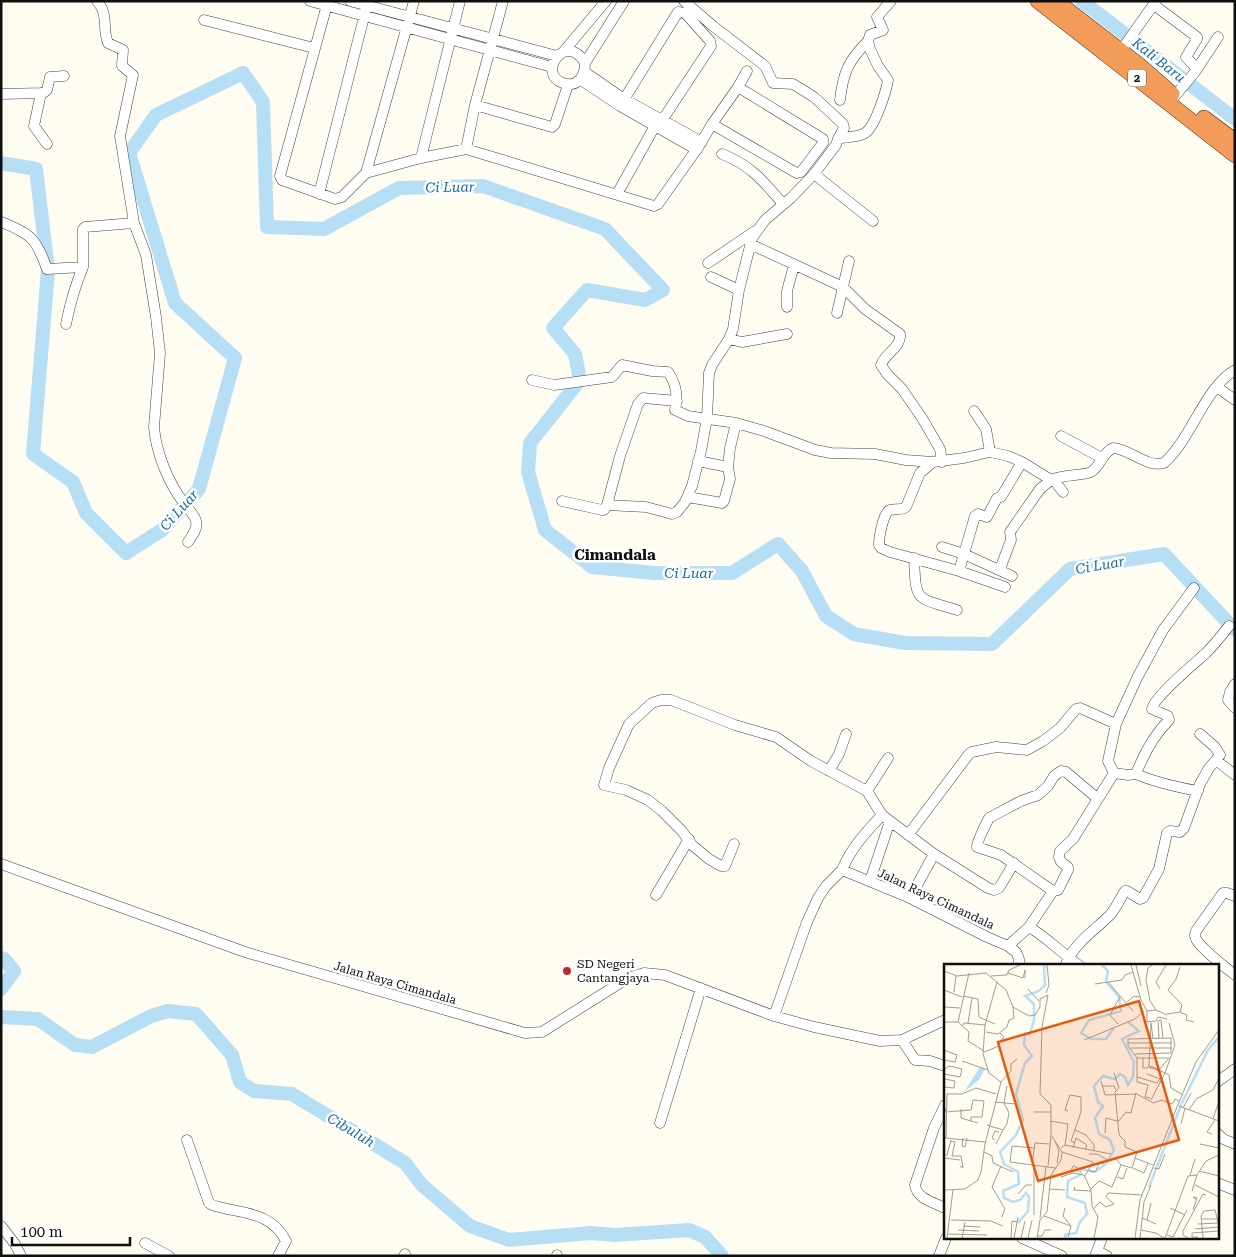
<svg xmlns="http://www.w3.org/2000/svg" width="1236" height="1257" font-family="'Roboto Serif',serif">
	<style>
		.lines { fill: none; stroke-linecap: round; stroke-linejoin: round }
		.river { stroke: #b6dff6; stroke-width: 14 }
		.minor-casing { stroke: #424242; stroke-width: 11 }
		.highway-casing { stroke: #202020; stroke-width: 16 }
		.minor { stroke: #fff; stroke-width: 10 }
		.highway { stroke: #f39c5a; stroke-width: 15 }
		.poi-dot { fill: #bf2732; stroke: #fff; stroke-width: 2 }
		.labels { text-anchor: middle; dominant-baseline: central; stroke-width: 5; stroke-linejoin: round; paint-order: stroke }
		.shield { fill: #fff; stroke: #575757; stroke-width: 1 }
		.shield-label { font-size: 11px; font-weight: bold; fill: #0f0f0f }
		.street-label { font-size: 12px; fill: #0f0f0f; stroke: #fff }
		.poi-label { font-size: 12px; fill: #0f0f0f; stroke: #fff; text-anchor: start }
		.water-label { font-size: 14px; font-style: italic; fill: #1868a1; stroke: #fff }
		.quarter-label { font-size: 15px; font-weight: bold; fill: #0f0f0f; stroke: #fff }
		.inset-river { fill: none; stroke: #b6dff6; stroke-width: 2.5 }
		.inset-road { fill: none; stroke: #9f9d97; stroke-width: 1 }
		.view { fill: #e8590c; fill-opacity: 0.15; stroke: #e8590c; stroke-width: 2.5 }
		.inset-edge { fill: none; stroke: #0f0f0f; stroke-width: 2.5 }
	</style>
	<rect width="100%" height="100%" fill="#fffcf1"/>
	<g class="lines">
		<path class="river" d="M1082 1 1235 119
			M1 163 36 169 48 270 33 454 73 482 86 513 126 553 162 530 199 489 235 358 175 303 129 153 156 115 243 73 263 102 267 227 324 229 399 188 483 186 605 229 663 290 645 300 587 290 553 328 575 354 580 380 530 443 528 472 545 530 592 567 654 573H732L778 544 802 571 826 616 854 634 905 643 992 644 1070 569 1164 554 1235 630
			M1 958 4 959 14 971 1 989
			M1 1017 38 1019 75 1045 92 1047 151 1016 168 1011 196 1014 232 1055 240 1082 254 1091 292 1094 405 1163 422 1185 470 1226 509 1240 591 1233 615 1235 689 1230 705 1237 722 1256"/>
		<g class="minor-casing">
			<path id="minor" d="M97 1C109 14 102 29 108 43L123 50 122 66 133 75 120 136 134 223 146 255 156 317 160 353 154 427C156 452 168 482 183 502 187 509 194 513 196 521 198 529 192 536 188 542
				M310 1 552 67
				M328 1 280 176 282 180 335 199 342 197 366 173 421 158 466 149 654 206 658 204 699 146 712 124 793 171 797 173 801 172 823 143V139L738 87
				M350 1 557 56
				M684 1 713 26 765 66 773 83 793 84 814 97 843 124 844 128 838 139
				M1154 5 1197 37V39L1186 57 1197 69
				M204 20 314 48
				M564 51 606 1
				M1120 52 1156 1
				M585 63C566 30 536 74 563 83 578 88 585 76 585 63L624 1
				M585 72 624 99 702 142
				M581 80 620 106 697 150
				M41 93 34 126 47 144
				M1 94 43 93 47 90 50 77 64 76
				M1175 96 1195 72 1218 37
				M840 100C843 73 848 61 868 41
				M475 105 503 1
				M712 124 738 87 747 71
				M466 149 475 105 552 127 555 124 568 85
				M722 154C752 166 763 181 783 204
				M421 158 460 1
				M366 173 414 1
				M814 174 873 221
				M319 194 366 9
				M617 194 655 126 663 119 711 46 710 41 685 13 678 12 620 106
				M1 222C32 234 36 239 47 269L83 267V229L85 227 134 223
				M750 244 843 287 865 309 900 334C902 347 885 353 881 365L887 374 902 389 922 418 940 449 942 462
				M708 263 755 231
				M711 277 739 290
				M787 307V291L794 265
				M837 313 849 261
				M66 324C70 304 75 286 83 267
				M729 339 742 342 787 334
				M532 380 554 385 612 377 622 365 652 371 668 372C676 383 678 397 675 410L688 416 736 423 764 431 815 450 831 453 875 454 906 460 933 462 964 458 990 452 1008 456 1022 462 1051 480C1064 474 1082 476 1091 472 1101 466 1102 453 1113 448 1130 449 1147 468 1164 463 1190 441 1205 387 1235 370
				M1217 387 1235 400
				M974 411 986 429 990 452
				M1061 436 1102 458
				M933 462 920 473 906 507C901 511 896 508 890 510 883 512 879 538 879 545L881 548 890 552 959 571 1005 587
				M728 467 730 448 736 423
				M1053 479 1063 492
				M688 497 722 503 724 501 730 479 728 467 698 461
				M562 501 602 510H604L607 505 646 507 672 514 677 512 685 502 692 486 701 451 707 418 709 373 712 365 729 339 733 329 739 290 752 238 765 220 791 198 814 174 836 145 838 139C847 136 857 138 865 133 875 127 886 92 888 80L878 66 870 49 868 41 870 35 883 30 877 17 891 1
				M607 505 620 456 638 404 643 398 677 401
				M942 547 964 554 1012 576
				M914 558C916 603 915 597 957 610
				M1000 569 1011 540 1010 532 1040 489 1051 480
				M959 571 975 516 978 514 987 517 997 498 1001 497 1022 462
				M1235 684 1230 692 1228 700 1235 708
				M1200 734 1215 747 1220 755 1216 760
				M829 771 839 754 846 734
				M1114 773 1108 761 1116 724 1138 676 1163 630 1194 588
				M1114 773 1128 775 1136 774
				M1136 774C1144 753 1153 736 1169 720L1168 716 1152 709C1154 697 1195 663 1206 653 1215 644 1222 635 1229 626
				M1136 774C1157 783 1176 787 1198 791
				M867 791 888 758
				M908 835 969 754 972 752 996 747 1027 750 1043 741 1060 728 1076 709 1080 708 1116 724
				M734 844 725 866H721L709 859 692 845 682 831 662 811 648 800 626 790 604 785 609 768 629 724 652 703 661 700H671L735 725 776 737 811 761 867 791 882 815 934 854 988 888 994 890 999 888 1014 863
				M1 864 245 952 525 1033 542 1032 628 978 644 973 665 975 774 1016 814 1027 880 1041 902 1040 945 1020
				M842 870C851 848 866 832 882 815
				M870 881 890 821
				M1053 891 1001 855 977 847C977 841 986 824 989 818L1021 801 1038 795 1048 786 1054 776 1061 771 1066 772 1097 798
				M656 895 689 839
				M1235 896 1227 893H1223L1196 931C1195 935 1194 935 1196 939 1202 950 1225 967 1235 975
				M910 898 934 854
				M1029 927C1048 938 1062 954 1080 966
				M1008 946 1029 927 1053 891 1058 890 1068 870V867L1061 862 1059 857 1060 851 1073 839 1114 773
				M1065 966C1073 944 1094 931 1110 915 1116 908 1120 899 1125 891H1127L1140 899 1143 898 1159 869 1167 833 1170 831 1180 832 1184 828 1200 784 1209 768 1216 760 1235 775
				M774 1016 807 922 818 898 826 886 842 870 910 898 987 937 1008 946 1016 952 1019 959V966
				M902 1040 915 1060 930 1061 945 1066
				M1217 1082 1235 1069
				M945 1105 934 1128 915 1185C917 1199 933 1202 945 1208
				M660 1123 701 988
				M1217 1133 1223 1139 1235 1144
				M187 1140 209 1203C214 1207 221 1207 227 1209 252 1214 273 1216 286 1241L278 1256
				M1217 1183 1235 1190
				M1 1226 15 1244 21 1256
				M1022 1238 1062 1256
				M145 1243 169 1256
				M1097 1251 1107 1256
				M557 1255V1256
				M404 1256 405 1254
				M939 1256 946 1238
				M1095 1256 1102 1238"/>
		</g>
		<g class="highway-casing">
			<path id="highway" d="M1038 1 1235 155
				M1056 1 1139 65 1172 94
				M1204 118 1235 141"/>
		</g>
		<use href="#minor" class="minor"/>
		<use href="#highway" class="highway"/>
	</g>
	<circle class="poi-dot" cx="567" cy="971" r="5"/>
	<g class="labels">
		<rect class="shield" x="1128" y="69.5" width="18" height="17" rx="4"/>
		<g class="shield-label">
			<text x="1137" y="78">2</text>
		</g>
		<g class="street-label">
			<text transform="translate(936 899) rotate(25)">Jalan Raya Cimandala</text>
			<text transform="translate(395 983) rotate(16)">Jalan Raya Cimandala</text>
		</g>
		<g class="poi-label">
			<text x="577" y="964">SD Negeri<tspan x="577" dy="14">Cantangjaya</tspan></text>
		</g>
		<g class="water-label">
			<text transform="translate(1159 60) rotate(38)">Kali Baru</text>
			<text transform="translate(450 187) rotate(-1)">Ci Luar</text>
			<text transform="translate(179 510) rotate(-48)">Ci Luar</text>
			<text transform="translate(1100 565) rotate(-10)">Ci Luar</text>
			<text x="689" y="573">Ci Luar</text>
			<text transform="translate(351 1130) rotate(31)">Cibuluh</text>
		</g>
		<g class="quarter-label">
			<text x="615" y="555">Cimandala</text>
		</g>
	</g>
	<g transform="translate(944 964)">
		<rect width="275" height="275" fill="#fffcf1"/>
		<path d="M36 103 41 105 35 116 20 128Z" fill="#b6dff6"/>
		<path class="inset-river" d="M158 1 164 7 162 18 175 33 177 47 145 56 137 69 147 75H162L170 64M205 223 237 141 264 86 275 73M74 259 84 247 85 233 82 229 76 236 69 238 60 234 59 227 75 220 74 208 60 200 56 188 72 171 79 156 72 130 81 99 88 92 80 81 81 69 86 70 90 56V40L81 32 95 27 101 21 100 1M122 274 121 271 132 269 136 258 143 250 141 239 123 233 124 217 136 211 137 205 151 208 162 200 170 186 166 176 155 170 151 154 159 142 154 138 150 122 159 112 171 115 176 110 181 113 184 121 189 113 190 98 178 75 195 67 184 58"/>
		<path class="inset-road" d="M187 1 197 36 203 47 212 46M192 1 197 22M208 1 204 4 202 16 206 37 212 46 223 51M236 3 232 15 224 26 238 41 236 48M0 7 13 12 42 9M42 9 62 26 69 43 85 52 91 51 96 43V35L104 31 98 63 96 130 107 141V171L118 188 117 196 107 211 103 248 96 256 93 274M64 9 79 14 81 6V14M47 12 63 11 65 6 76 1M164 18 189 47M151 20 178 16 181 11 189 8M84 25 95 37M216 25 212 18 222 1M0 26 18 33M10 28 12 12M102 29 105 21 103 1M19 32 34 35 35 53 51 60M183 38 190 32 196 33M1 43 16 44M203 47V58L212 57 214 53 223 55M223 50 236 48 243 51 242 56 250 58M0 58H14L25 68 24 77 40 87M14 58 25 9M24 59 28 34M174 60 166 51 176 33M18 62 20 59 41 61M42 68 54 70 63 63 65 56 70 54 69 43M215 74 214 57 217 56 219 74M140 76 191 55 200 47M184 79H228M54 81 60 73 56 69M187 84H228M0 86 13 91 11 98 0 96M40 88 55 82M191 90 227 89V74L184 75V82L193 94V118L204 121 201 133 206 134M193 94H199V104H204M199 94H225L214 107M18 97 44 106M205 102 207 59 209 74M207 102 225 111 227 124 239 131M207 105 204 102 215 107M0 106 5 102 18 105 16 113 0 110M170 109 175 124 171 128 175 171 181 177V183L193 188 188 204 177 201 172 195M221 109 231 81 225 59M193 113 213 119 216 115 203 110M0 115 11 117 10 124 0 123M157 117 161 131 193 130 209 139 218 136 228 140 231 135 235 137M57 118 67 107V100L73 95M158 122H170L172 126M207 136 221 109M51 138 72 140M0 142 2 148 27 146 29 136 40 137 38 153H27V157L34 159M235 142 275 157M239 144 247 129M17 145V154L27 157M245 146 252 135 269 126 275 114M124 147 121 146 126 131 137 133V148L127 177 131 179M90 148H107M269 155 275 137M106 157 124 160 121 181 117 184M174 158 182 148 187 149 192 129M237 160 241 144M43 161 59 166 63 160 65 149 60 139 63 122M131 166 142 171 150 181V186M161 169 162 154 173 157M268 170 263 168 271 156M1 174 41 178M2 174 3 130H18L32 124 52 130M19 174 18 182 21 183 23 174M51 176 48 174 51 167 55 168M6 177 11 178 8 192H17L19 204 16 202M111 177 115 187 113 199M52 180 59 166M256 180 275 184M121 181 167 190M90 184 68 182 66 198 111 204M129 184 132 174 143 181 141 186M40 188 48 192 49 199 69 208M118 188 149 198 141 212M145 190H153L164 196M0 191H3L7 176M0 194 16 196M191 194 209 201M88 201 91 179 105 180M57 202 48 223 61 245 58 253M104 202 107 172M189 204 200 209 204 199M210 204 215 205 221 190M145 207 151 208 156 198 160 200M255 207 275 212M126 209 129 202 134 204V208M246 211 251 195M117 213 129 209 140 211 147 226 148 242 154 253 150 274M173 213 179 215 183 204M251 221 275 233M131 223 130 226 147 227M105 225 121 226M0 226 21 225 34 216 37 208 41 180 57 118 45 109 39 90 41 61 53 18M146 226 155 217 168 223 177 201M248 227 253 211M74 230 82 221H88M121 244 119 252 127 262M226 244 241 251M149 245 156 238 162 243 170 240 162 233 164 229 198 231M249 246 253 234 249 233 253 236M90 251V201M100 252 127 262 124 273M96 254 102 202M198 254 212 260M258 255H274M7 256 47 257 59 262M203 256 207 239M254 260 274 259M19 262 36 263M251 265 275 263M14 266 35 267M197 266 212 269 220 274M4 270 43 271M223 271 229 273 243 246M93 272H98L101 266H107M254 273H248V269L275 267M3 274 9 226M18 274 21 258M67 274 68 257 73 258M70 274 74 253M77 274 81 257M84 274 88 256M191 274 196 236 233 143 252 98 275 66M196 274 200 238 207 221M221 274 244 212 253 211 262 197 275 191M244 274 239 271V267L259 230 262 231M259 274 257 252 260 247 271 246 275 262"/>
		<path class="view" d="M195 37 235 176 94 217 54 78Z"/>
		<rect width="275" height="275" class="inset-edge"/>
	</g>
	<rect width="1236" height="1257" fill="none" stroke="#0f0f0f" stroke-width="5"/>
	<path d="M12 1237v8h118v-8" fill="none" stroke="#0f0f0f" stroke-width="2.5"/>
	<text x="20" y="1237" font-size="15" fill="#0f0f0f" stroke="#ffffff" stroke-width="4" paint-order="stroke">100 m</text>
</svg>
